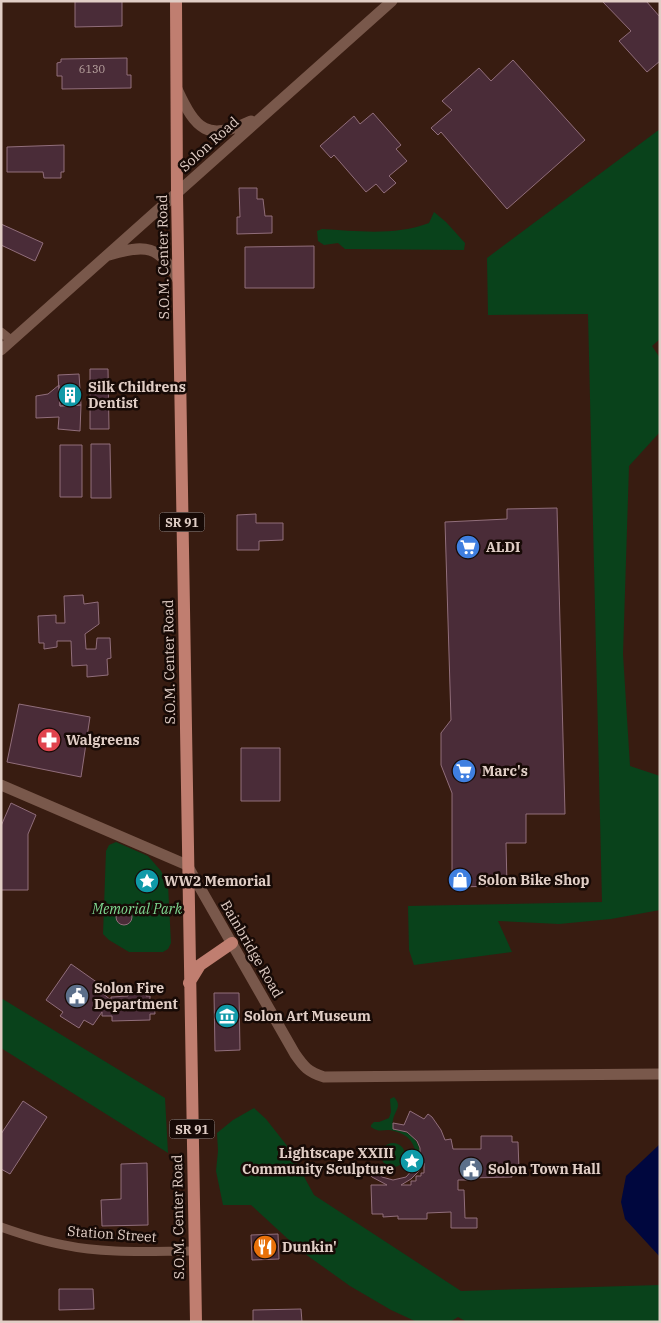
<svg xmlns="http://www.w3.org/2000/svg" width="661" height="1323" font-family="'IBM Plex Serif',serif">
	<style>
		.green { fill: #09421b }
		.water { fill: #00073e }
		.building { fill: #4a2c38; stroke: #916e7b }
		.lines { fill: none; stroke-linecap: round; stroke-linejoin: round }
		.minor { stroke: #79584b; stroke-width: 9 }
		.tertiary { stroke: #79584b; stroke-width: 11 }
		.primary { stroke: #c07e70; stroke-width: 12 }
		.labels { text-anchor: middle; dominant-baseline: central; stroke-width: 5; stroke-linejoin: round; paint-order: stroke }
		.number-label { font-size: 11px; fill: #bba6a2 }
		.shield { fill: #170a06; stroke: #a4938c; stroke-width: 1 }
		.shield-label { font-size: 12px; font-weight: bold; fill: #e1cec6 }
		.street-label { font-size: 14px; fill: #e1cec6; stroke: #170a06 }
		.poi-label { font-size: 14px; font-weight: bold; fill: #e1cec6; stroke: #170a06; text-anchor: start }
		.park-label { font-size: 14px; font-style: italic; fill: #7ed790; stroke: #170a06 }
	</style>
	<rect width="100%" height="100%" fill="#381c11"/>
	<path class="green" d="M660 129V339L652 346 660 358V432L629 466 623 654 630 766 660 776V910L611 919 559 924 498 921 512 952 414 965 409 950 408 906 602 902 588 314 488 315 487 258Z
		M434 212 446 222 465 243 464 250 345 249 338 243 324 245 318 241 317 231 322 229C357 231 395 236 429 223Z
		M116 842 148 856 161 871 168 885 171 943 168 949 163 952H129L109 940 103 934 106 851 109 845Z
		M1 998 165 1098 168 1153 1 1048Z
		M394 1097C403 1106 394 1112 393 1120 392 1123 393 1125 393 1128 413 1131 427 1148 417 1168L414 1166C419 1149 412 1135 394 1131 385 1128 380 1134 371 1127V1125L374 1122H379L389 1118 391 1112 390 1099Z
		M254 1108 266 1119 288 1147 314 1195 461 1291 660 1285V1322H467L458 1317 450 1322H417L391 1310 350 1286 301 1251 251 1205H223L216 1171 218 1151 217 1133 233 1120Z
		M381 1155a12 12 0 1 1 24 0a12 12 0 1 1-24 0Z"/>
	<path class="water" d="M660 1144C660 1154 657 1201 660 1206V1257L625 1219 621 1202 626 1176Z"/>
	<path class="building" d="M75 1H122V26L75 27Z
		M602 1H646L660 17V61L647 72 619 41 631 31Z
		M127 58V75H131V88L62 89V76H57V63L61 62V59Z
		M513 60 585 140 507 209 441 132 438 135 431 128 452 110 442 101 479 68 491 81Z
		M373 113 401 145 396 149 407 161 389 176 396 183 384 193 376 184 366 192 334 155 331 158 320 146 354 116 360 124Z
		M64 145V172H61V178H44L43 172H7V147Z
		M239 188H257V199H263L265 216H272V233L237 234V217H240Z
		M1 224 43 243 35 261 1 245Z
		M314 246V288H245V247Z
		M90 369H108L109 429H90Z
		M79 374 81 405 60 406 58 375Z
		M59 385 60 406 81 405 80 431 58 429 59 417 36 418V396L48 394Z
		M91 444H110L111 498H91Z
		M60 445H82V497H60Z
		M557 508 565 814H526V843H506L507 886 452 887V793L441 765V733L451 720 445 522 507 519V509Z
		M256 514V523H283V540L259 541V550H237V515Z
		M83 595 84 604 98 602 99 624 85 634 86 649H96L97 638H110L111 658 107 659 108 675 87 677V665L72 666 71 641H57V647L44 649V643H39L38 616 56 615V623H65L64 596Z
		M19 704 90 717 81 777 7 762Z
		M241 748H280V801H241Z
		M11 803 36 815 28 834V890H1V826Z
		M116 917a8 8 0 1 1 16 0a8 8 0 1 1-16 0Z
		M71 964 105 988 102 993 111 1000V997L128 996V991H146V996H150V1001H154L155 1014H150V1020L112 1021V1016H102V1012L93 1025 84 1020 79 1028 60 1016 63 1012 46 1000Z
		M214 993H239L240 1050 215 1051Z
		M23 1101 47 1117 10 1174 1 1169V1134Z
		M410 1111 424 1119 428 1114 432 1117 441 1130 445 1140 451 1139 453 1149H481V1136H512V1142H518L519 1170H512V1177L469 1178V1180H458V1190H464L465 1218H477V1228H451V1212L427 1213V1219H398V1216L383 1217V1214H372L371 1185H387L372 1177 368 1171 371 1168 382 1177 393 1180 406 1177 415 1167 420 1170 411 1179 401 1185H411V1181H416V1176H421V1173H424V1163L420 1162V1148L417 1141 407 1132 393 1129V1123L404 1125Z
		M147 1163 148 1225 102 1226 101 1200 121 1199V1164Z
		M278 1234 279 1259 252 1260 251 1235Z
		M59 1289H93L94 1309 59 1310Z
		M301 1309 302 1322H253V1310Z"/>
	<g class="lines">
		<path class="minor" d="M1 332 12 341
			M1 1227C21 1234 42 1241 64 1245 106 1254 151 1251 194 1251"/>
		<path class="tertiary" d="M177 89C196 130 207 142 251 121
			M109 255C145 244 160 245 178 280
			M1 350 392 1
			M1 785 187 865 295 1054C304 1067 308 1072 324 1077L660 1074"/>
		<path class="primary" d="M176 1 177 193 196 1322
			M189 983 200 965 232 943"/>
	</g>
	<defs>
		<g id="building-disc" transform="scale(1.25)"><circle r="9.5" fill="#0f9aa8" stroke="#170a06"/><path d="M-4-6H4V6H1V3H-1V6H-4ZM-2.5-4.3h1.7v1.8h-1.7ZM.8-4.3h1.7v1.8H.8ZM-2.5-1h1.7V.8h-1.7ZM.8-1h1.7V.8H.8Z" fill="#fff"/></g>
		<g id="supermarket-disc" transform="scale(1.25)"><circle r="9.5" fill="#3f7fe0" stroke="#170a06"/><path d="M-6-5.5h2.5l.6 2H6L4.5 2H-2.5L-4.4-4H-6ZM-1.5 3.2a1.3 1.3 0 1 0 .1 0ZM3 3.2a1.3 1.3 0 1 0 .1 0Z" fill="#fff"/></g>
		<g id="pharmacy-disc" transform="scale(1.25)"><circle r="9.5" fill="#e0444e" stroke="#170a06"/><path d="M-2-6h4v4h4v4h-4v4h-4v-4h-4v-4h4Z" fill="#fff"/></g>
		<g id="shop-disc" transform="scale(1.25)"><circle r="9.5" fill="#3f7fe0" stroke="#170a06"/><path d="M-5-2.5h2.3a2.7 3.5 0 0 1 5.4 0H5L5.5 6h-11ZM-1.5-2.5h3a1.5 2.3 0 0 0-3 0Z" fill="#fff"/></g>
		<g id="sight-disc" transform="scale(1.25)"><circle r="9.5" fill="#0f9aa8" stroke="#170a06"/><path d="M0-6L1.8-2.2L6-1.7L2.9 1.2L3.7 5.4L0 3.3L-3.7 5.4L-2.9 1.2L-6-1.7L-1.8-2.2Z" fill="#fff"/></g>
		<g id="civic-disc" transform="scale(1.25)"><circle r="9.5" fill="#5c6f8a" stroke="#170a06"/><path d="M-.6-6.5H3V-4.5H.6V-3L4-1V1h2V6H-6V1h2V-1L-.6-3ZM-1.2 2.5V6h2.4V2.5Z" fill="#fff"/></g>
		<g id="museum-disc" transform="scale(1.25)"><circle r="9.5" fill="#0f9aa8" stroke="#170a06"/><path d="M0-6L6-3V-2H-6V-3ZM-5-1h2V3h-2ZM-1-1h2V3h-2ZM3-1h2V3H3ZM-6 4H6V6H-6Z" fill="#fff"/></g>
		<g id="restaurant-disc" transform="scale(1.25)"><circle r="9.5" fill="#e8710a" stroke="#170a06"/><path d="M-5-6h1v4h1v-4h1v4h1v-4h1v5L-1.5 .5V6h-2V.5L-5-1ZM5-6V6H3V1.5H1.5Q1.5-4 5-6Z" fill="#fff"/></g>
	</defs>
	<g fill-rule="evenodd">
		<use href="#building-disc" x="70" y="395"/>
		<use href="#supermarket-disc" x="468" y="547"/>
		<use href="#pharmacy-disc" x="49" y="740"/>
		<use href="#supermarket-disc" x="464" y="771"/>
		<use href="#shop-disc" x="460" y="880"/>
		<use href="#sight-disc" x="147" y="881"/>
		<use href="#civic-disc" x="77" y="996"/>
		<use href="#museum-disc" x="227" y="1016"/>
		<use href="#sight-disc" x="412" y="1161"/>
		<use href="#civic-disc" x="471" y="1169"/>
		<use href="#restaurant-disc" x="265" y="1247"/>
	</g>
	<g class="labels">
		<g class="number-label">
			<text x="92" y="69">6130</text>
		</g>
		<g class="shield">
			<rect x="159.5" y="512.5" width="45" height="19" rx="4"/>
			<rect x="169.5" y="1119.5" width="45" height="19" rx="4"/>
		</g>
		<g class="shield-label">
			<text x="182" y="522">SR 91</text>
			<text x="192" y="1129">SR 91</text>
		</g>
		<g class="street-label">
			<text transform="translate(209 144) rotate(-42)">Solon Road</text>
			<text transform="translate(163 257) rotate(-91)">S.O.M. Center Road</text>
			<text transform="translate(169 662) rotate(-91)">S.O.M. Center Road</text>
			<text transform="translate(252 949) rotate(60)">Bainbridge Road</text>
			<text transform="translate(178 1217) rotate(-91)">S.O.M. Center Road</text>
			<text transform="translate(112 1234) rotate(4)">Station Street</text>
		</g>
		<g class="poi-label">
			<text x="88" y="387">Silk Childrens<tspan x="88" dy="16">Dentist</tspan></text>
			<text x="486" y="547">ALDI</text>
			<text x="66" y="740">Walgreens</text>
			<text x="482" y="771">Marc's</text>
			<text x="478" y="880">Solon Bike Shop</text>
			<text x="164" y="881">WW2 Memorial</text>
			<text x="94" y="988">Solon Fire<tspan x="94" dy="16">Department</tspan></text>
			<text x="244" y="1016">Solon Art Museum</text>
			<text x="394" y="1153" text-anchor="end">Lightscape XXIII<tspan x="394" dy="16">Community Sculpture</tspan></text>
			<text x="488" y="1169">Solon Town Hall</text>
			<text x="282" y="1247">Dunkin'</text>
		</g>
		<g class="park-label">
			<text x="137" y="909">Memorial Park</text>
		</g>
	</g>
	<rect width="661" height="1323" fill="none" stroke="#e1cec6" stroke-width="5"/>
</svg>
